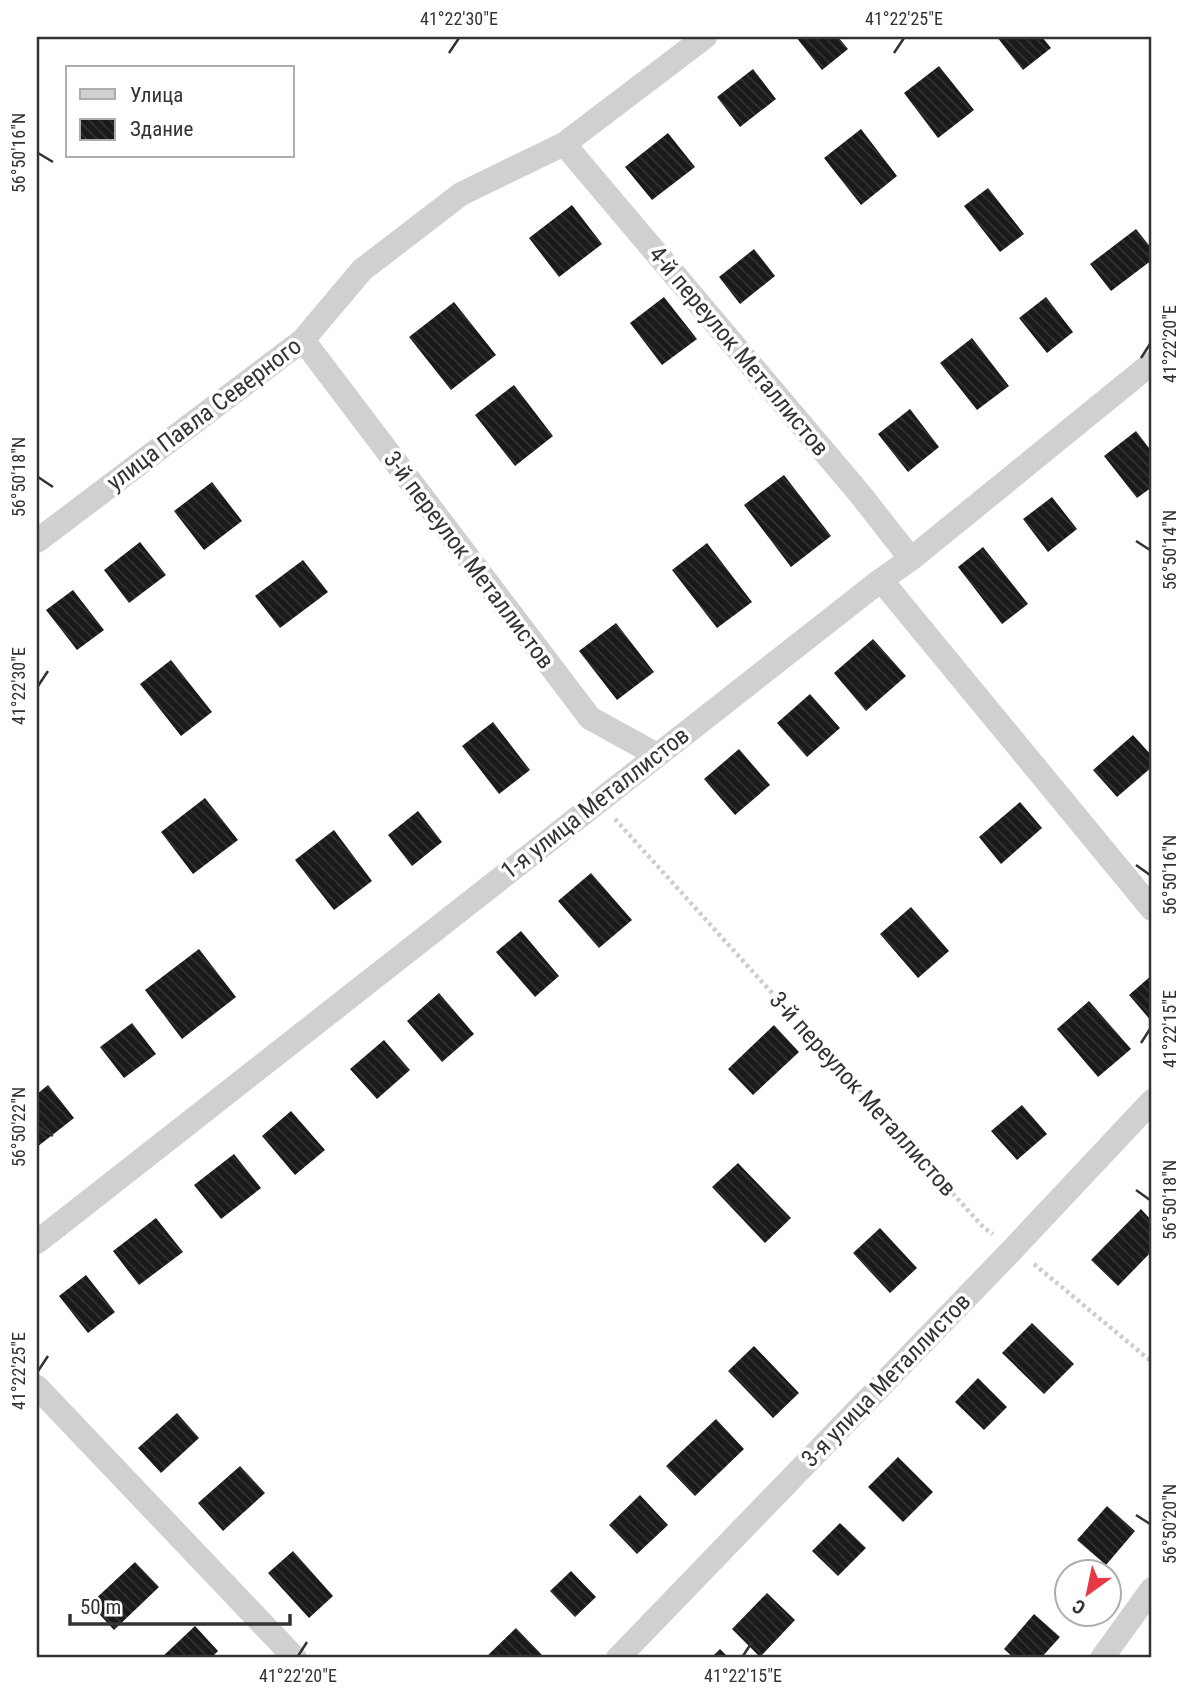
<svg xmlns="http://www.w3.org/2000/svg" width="1189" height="1695" font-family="'Roboto Condensed',sans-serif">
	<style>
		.building { fill: url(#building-back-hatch) }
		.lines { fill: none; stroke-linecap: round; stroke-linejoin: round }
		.path { stroke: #cdcdcd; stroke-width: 4.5; stroke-dasharray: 3.5 3.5; stroke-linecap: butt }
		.minor { stroke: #d0d0d0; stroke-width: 24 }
		.ticks { fill: none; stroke: #333; stroke-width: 2.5 }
		.labels { text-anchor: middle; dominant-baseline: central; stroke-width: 7; stroke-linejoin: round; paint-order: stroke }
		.street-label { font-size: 24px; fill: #333; stroke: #fff }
		.neatline { fill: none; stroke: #333; stroke-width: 2.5 }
		.ticks-label { font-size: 18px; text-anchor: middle; fill: #333 }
	</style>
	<defs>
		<pattern id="building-back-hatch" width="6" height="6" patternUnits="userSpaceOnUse" patternTransform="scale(1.75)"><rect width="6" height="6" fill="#1a1a1a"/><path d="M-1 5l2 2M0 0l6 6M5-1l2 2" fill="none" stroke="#333"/></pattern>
	</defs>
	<rect width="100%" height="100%" fill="#fff"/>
	<path class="building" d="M796 37H838L848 49 822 70Z
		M997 37H1042L1051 48 1023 70Z
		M939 66 974 110 938 138 904 93Z
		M753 69 776 99 740 127 717 97Z
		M861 129 897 176 861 205 824 158Z
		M668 133 695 167 652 200 625 167Z
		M988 188 1024 234 1000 252 964 206Z
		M572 205 602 244 559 277 529 238Z
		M1136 229 1152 249V260L1111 291 1090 264Z
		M754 249 775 276 740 304 719 277Z
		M664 297 697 339 662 365 630 323Z
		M1046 297 1073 332 1047 353 1019 318Z
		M454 302 496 355 451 390 409 337Z
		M972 338 1009 386 977 410 940 363Z
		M514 385 553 436 515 466 475 415Z
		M910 409 939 447 908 472 878 434Z
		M1136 431 1152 452V487L1137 498 1104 456Z
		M784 475 831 536 791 567 744 505Z
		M212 482 242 521 204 550 174 511Z
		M1052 497 1077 529 1048 552 1023 519Z
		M140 542 166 575 129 603 104 570Z
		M707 543 752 602 717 628 672 570Z
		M983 547 1028 604 1002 624 958 567Z
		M303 560 328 592 280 628 255 596Z
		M73 590 104 630 77 650 46 610Z
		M616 623 654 672 617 700 579 651Z
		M873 639 906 676 866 711 834 673Z
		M171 660 212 712 181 736 140 684Z
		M810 694 840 728 807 757 777 723Z
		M493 722 530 770 499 794 462 746Z
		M1133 735 1152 756V767L1117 797 1093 770Z
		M739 749 770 785 735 815 704 779Z
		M205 798 238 840 193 874 161 832Z
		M1020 802 1042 828 1001 864 979 837Z
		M418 811 442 842 412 866 388 835Z
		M334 830 372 881 334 910 295 860Z
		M591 873 632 920 599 948 558 901Z
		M911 907 949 951 918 978 880 934Z
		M521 931 559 976 535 997 496 952Z
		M199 949 236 997 182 1039 145 990Z
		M1152 975V1022L1129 995Z
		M439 993 474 1034 442 1062 407 1021Z
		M1089 1001 1131 1049 1098 1077 1057 1029Z
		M132 1023 156 1054 124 1078 100 1047Z
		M774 1025 799 1052 753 1095 728 1069Z
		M384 1040 410 1070 377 1099 350 1069Z
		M48 1085 74 1118 37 1147V1094Z
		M1022 1105 1047 1134 1017 1160 991 1131Z
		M291 1111 325 1150 295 1175 262 1136Z
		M234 1154 261 1188 221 1219 194 1185Z
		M738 1163 791 1218 765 1243 712 1187Z
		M1141 1209 1152 1221V1251L1118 1286 1091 1260Z
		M156 1218 183 1252 139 1285 113 1251Z
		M880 1228 917 1268 890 1293 853 1253Z
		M86 1275 115 1312 88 1333 59 1296Z
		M1032 1323 1074 1364 1044 1394 1002 1353Z
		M754 1346 799 1393 773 1418 728 1371Z
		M978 1378 1007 1407 984 1430 955 1402Z
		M177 1413 199 1438 161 1473 138 1448Z
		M716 1419 744 1449 695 1496 666 1466Z
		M898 1457 933 1492 903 1522 868 1487Z
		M240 1466 265 1493 223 1531 198 1503Z
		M640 1495 668 1525 637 1554 609 1525Z
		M1107 1506 1135 1531 1106 1565 1077 1540Z
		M840 1523 866 1548 838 1576 812 1551Z
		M293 1551 333 1596 309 1618 268 1573Z
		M135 1562 159 1587 114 1630 90 1604Z
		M571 1571 596 1597 575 1617 550 1591Z
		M767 1593 795 1620 760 1657 732 1629Z
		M1034 1614 1060 1637 1041 1658H1014L1004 1649Z
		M195 1626 218 1651 211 1658H161Z
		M516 1628 544 1657 542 1658H487L486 1657Z
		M720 1649 729 1658H711Z"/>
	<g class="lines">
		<path class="path" d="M615 819 984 1228 993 1234
			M1034 1264 1152 1362"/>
		<path class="minor" d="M564 144 860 494 911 559
			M303 340 590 718 657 755
			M37 541 303 340 362 270 461 194 564 144 705 37
			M881 580 1152 909
			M37 1242 881 580 911 559 1152 363
			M37 1387 295 1658
			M618 1658 1014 1248 1152 1101
			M1102 1658 1152 1589"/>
	</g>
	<path class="ticks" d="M449 53 459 38M894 53 904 38M38 153 53 162M1141 358 1150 344M38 477 53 487M1136 541 1150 550M38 686 48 671M1136 865 1150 875M1141 1043 1150 1029M38 1127 53 1136M1136 1190 1150 1200M38 1371 48 1356M1136 1515 1150 1524M298 1656 307 1642M743 1656 752 1642"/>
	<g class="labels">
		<g class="street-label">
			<text transform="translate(739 351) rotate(50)">4-й переулок Металлистов</text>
			<text transform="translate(204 414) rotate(-37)">улица Павла Северного</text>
			<text transform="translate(469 560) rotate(53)">3-й переулок Металлистов</text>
			<text transform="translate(595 803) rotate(-38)">1-я улица Металлистов</text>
			<text transform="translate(863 1094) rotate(48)">3-й переулок Металлистов</text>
			<text transform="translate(886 1380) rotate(-46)">3-я улица Металлистов</text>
		</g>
	</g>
	<rect width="1189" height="1695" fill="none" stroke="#ffffff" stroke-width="77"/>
	<rect x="66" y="66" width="228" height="91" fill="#ffffff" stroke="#adadad" stroke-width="2"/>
	<rect x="80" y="89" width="35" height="10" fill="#d0d0d0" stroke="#adadad" stroke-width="2"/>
	<text x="130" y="102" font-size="21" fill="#333333">Улица</text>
	<rect x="80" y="119" width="35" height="21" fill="url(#building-back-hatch)" stroke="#adadad" stroke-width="2"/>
	<text x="130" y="136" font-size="21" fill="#333333">Здание</text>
	<g transform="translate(1088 1593) rotate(213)"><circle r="33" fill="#ffffff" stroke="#adadad" stroke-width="2"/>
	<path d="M0-5L12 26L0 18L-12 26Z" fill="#e63946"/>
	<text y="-10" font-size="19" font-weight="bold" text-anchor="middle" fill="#333333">С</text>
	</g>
	<path d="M70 1614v10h220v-10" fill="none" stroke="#333333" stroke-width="3.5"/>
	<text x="80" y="1614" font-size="21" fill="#333333" stroke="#ffffff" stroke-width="5" paint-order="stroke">50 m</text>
	<rect x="38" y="38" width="1112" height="1618" class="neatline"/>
	<g class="ticks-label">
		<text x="459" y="25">41°22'30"E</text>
		<text x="904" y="25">41°22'25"E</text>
		<text transform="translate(19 153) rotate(-90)" y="6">56°50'16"N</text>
		<text transform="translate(1170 344) rotate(-90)" y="6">41°22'20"E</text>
		<text transform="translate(19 477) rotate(-90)" y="6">56°50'18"N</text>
		<text transform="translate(1170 550) rotate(-90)" y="6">56°50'14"N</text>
		<text transform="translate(19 686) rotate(-90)" y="6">41°22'30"E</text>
		<text transform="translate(1170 875) rotate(-90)" y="6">56°50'16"N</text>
		<text transform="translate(1170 1029) rotate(-90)" y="6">41°22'15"E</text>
		<text transform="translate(19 1127) rotate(-90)" y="6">56°50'22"N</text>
		<text transform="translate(1170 1200) rotate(-90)" y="6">56°50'18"N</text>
		<text transform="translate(19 1371) rotate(-90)" y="6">41°22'25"E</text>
		<text transform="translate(1170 1524) rotate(-90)" y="6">56°50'20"N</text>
		<text x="298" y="1682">41°22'20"E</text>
		<text x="743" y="1682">41°22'15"E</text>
	</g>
</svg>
